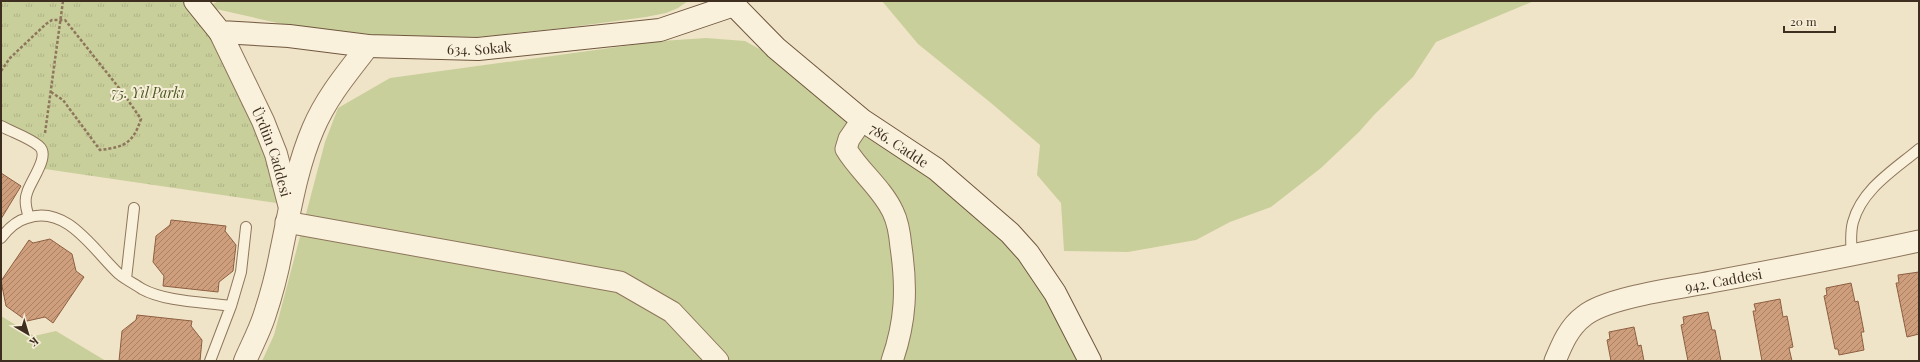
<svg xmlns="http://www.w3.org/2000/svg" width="1920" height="362" font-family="'Playfair Display',serif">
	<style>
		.grass { fill: #c9cf9b }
		.park { fill: url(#park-tufts) }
		.building { fill: url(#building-hatch); stroke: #8d5f41 }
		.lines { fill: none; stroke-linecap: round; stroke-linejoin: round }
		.service-casing { stroke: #8d765c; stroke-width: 12 }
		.minor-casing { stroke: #8d765c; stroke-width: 23 }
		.tertiary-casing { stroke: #8d765c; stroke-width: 24 }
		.secondary-casing { stroke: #6f573f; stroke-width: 24 }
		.path { stroke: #8d765c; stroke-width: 2.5; stroke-dasharray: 3 2; stroke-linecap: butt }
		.service { stroke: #faf1dc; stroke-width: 10 }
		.minor { stroke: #faf1dc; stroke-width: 21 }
		.tertiary { stroke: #faf1dc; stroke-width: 22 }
		.secondary { stroke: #faf1dc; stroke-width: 22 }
		.labels { text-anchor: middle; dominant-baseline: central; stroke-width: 4; stroke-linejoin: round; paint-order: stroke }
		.street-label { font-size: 14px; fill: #3d2e20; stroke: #f7eed8 }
		.park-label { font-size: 14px; font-style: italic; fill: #4d5a26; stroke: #f7eed8 }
	</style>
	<defs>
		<pattern id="park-tufts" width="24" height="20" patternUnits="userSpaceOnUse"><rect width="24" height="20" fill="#c9cf9b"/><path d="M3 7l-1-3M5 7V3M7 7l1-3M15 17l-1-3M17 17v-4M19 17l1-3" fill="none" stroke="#aeb285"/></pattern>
		<pattern id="building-hatch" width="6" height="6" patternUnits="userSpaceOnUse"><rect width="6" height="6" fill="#cf9f7d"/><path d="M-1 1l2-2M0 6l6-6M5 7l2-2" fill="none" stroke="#a98266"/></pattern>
	</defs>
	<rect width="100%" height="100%" fill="#f0e4c8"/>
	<path class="grass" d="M219 1H688L678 8 666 13 646 17 564 28 478 37 389 36 291 26 207 7Z
		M882 1H1534L1436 42 1413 77 1374 115 1359 132 1321 168 1271 207 1230 222 1196 240 1128 252 1064 251 1061 203 1037 175 1040 145 991 103 918 44Z
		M706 38 745 41 776 58 861 134 936 182 979 219 1028 267 1063 326 1077 361H262L274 335 325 142 338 108 390 78 661 41Z
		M1 316 34 336 56 331 106 361H1Z"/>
	<path class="park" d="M1 1H195L204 11 290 205 38 168 43 153 1 126Z"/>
	<path class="building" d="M1 173 21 186 1 219Z
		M171 220 226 226 225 231 236 245 233 271 219 282 218 292 163 286 164 276 153 262 156 236 170 225Z
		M50 239 72 254 76 271 84 277 53 323 45 317 27 321 6 306 1 281 29 240 33 243Z
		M1919 272V334L1907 337 1896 283H1899L1898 275Z
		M1851 283 1855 302 1858 301 1864 332H1861L1864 350 1839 355 1838 349H1835L1824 296 1827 295 1826 288Z
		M1780 299 1783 317 1787 316 1793 347 1789 348 1792 361H1762L1753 311H1756L1754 304Z
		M1708 312 1712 330H1715L1721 361H1688L1681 325 1684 324 1683 317Z
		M137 315 192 321 191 326 202 340 200 361H119L122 331 136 320Z
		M1634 327 1638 346 1641 345 1644 361H1611L1607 340 1610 339 1609 332Z"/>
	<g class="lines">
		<g class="service-casing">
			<path id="service" d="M1 126C12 132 30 138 39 146 51 156 30 181 27 193 24 201 26 209 29 217
				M1 238C7 230 16 221 27 218 67 204 94 251 119 274 126 280 135 284 142 289 166 302 204 302 231 306
				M1852 256C1851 245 1850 233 1853 222 1862 189 1894 170 1919 149
				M126 279 134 208
				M210 361 231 306 241 272 246 227"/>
		</g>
		<g class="minor-casing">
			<g id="minor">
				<path d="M862 120 849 139 846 149C859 171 882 188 893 212 898 222 900 236 901 247 907 288 906 321 892 361"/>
				<path d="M286 222 620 282 672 312 718 361"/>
				<path id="s1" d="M1555 361C1562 344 1569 327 1584 316 1607 297 1680 288 1711 282 1781 269 1850 256 1919 241"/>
			</g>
		</g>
		<g class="tertiary-casing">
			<g id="tertiary">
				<path id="s2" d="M220 32 263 121 276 154 289 204"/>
				<path d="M245 361C251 347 259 332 264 317 271 296 277 274 281 252 290 210 296 169 313 129 326 98 347 73 368 46"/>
			</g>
		</g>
		<g class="secondary-casing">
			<g id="secondary">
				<path id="s3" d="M195 1 220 32 289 36 368 46 478 49 660 30 734 5 776 48 862 120 936 169 1010 233 1028 253 1055 293 1090 361"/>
			</g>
		</g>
		<path class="path" d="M1 71 10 58 46 24 52 20H65L123 93 141 119C133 143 125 147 100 150L63 100 51 92
			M45 133 63 1"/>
		<use href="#service" class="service"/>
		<use href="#minor" class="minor"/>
		<use href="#tertiary" class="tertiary"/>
		<use href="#secondary" class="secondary"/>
	</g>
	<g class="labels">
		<g class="street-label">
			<text stroke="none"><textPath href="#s3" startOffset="300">634. Sokak</textPath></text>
			<text stroke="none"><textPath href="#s3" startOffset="777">786. Cadde</textPath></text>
			<text stroke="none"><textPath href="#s2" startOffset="131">Ürdün Caddesi</textPath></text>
			<text stroke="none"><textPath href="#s1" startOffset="199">942. Caddesi</textPath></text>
		</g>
		<g class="park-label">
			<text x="148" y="92">75. Yıl Parkı</text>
		</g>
	</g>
	<rect width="1920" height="362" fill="none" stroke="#3d2e20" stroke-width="4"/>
	<g transform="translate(28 334) rotate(142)" stroke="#f7eed8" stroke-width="3" paint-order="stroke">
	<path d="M0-3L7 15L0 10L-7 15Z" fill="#3d2e20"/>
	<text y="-6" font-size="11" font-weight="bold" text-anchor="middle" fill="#3d2e20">K</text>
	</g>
	<path d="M1784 26v6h51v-6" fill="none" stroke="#3d2e20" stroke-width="2"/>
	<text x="1790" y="26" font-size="12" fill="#3d2e20" stroke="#f7eed8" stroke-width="3" paint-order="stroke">20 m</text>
</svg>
